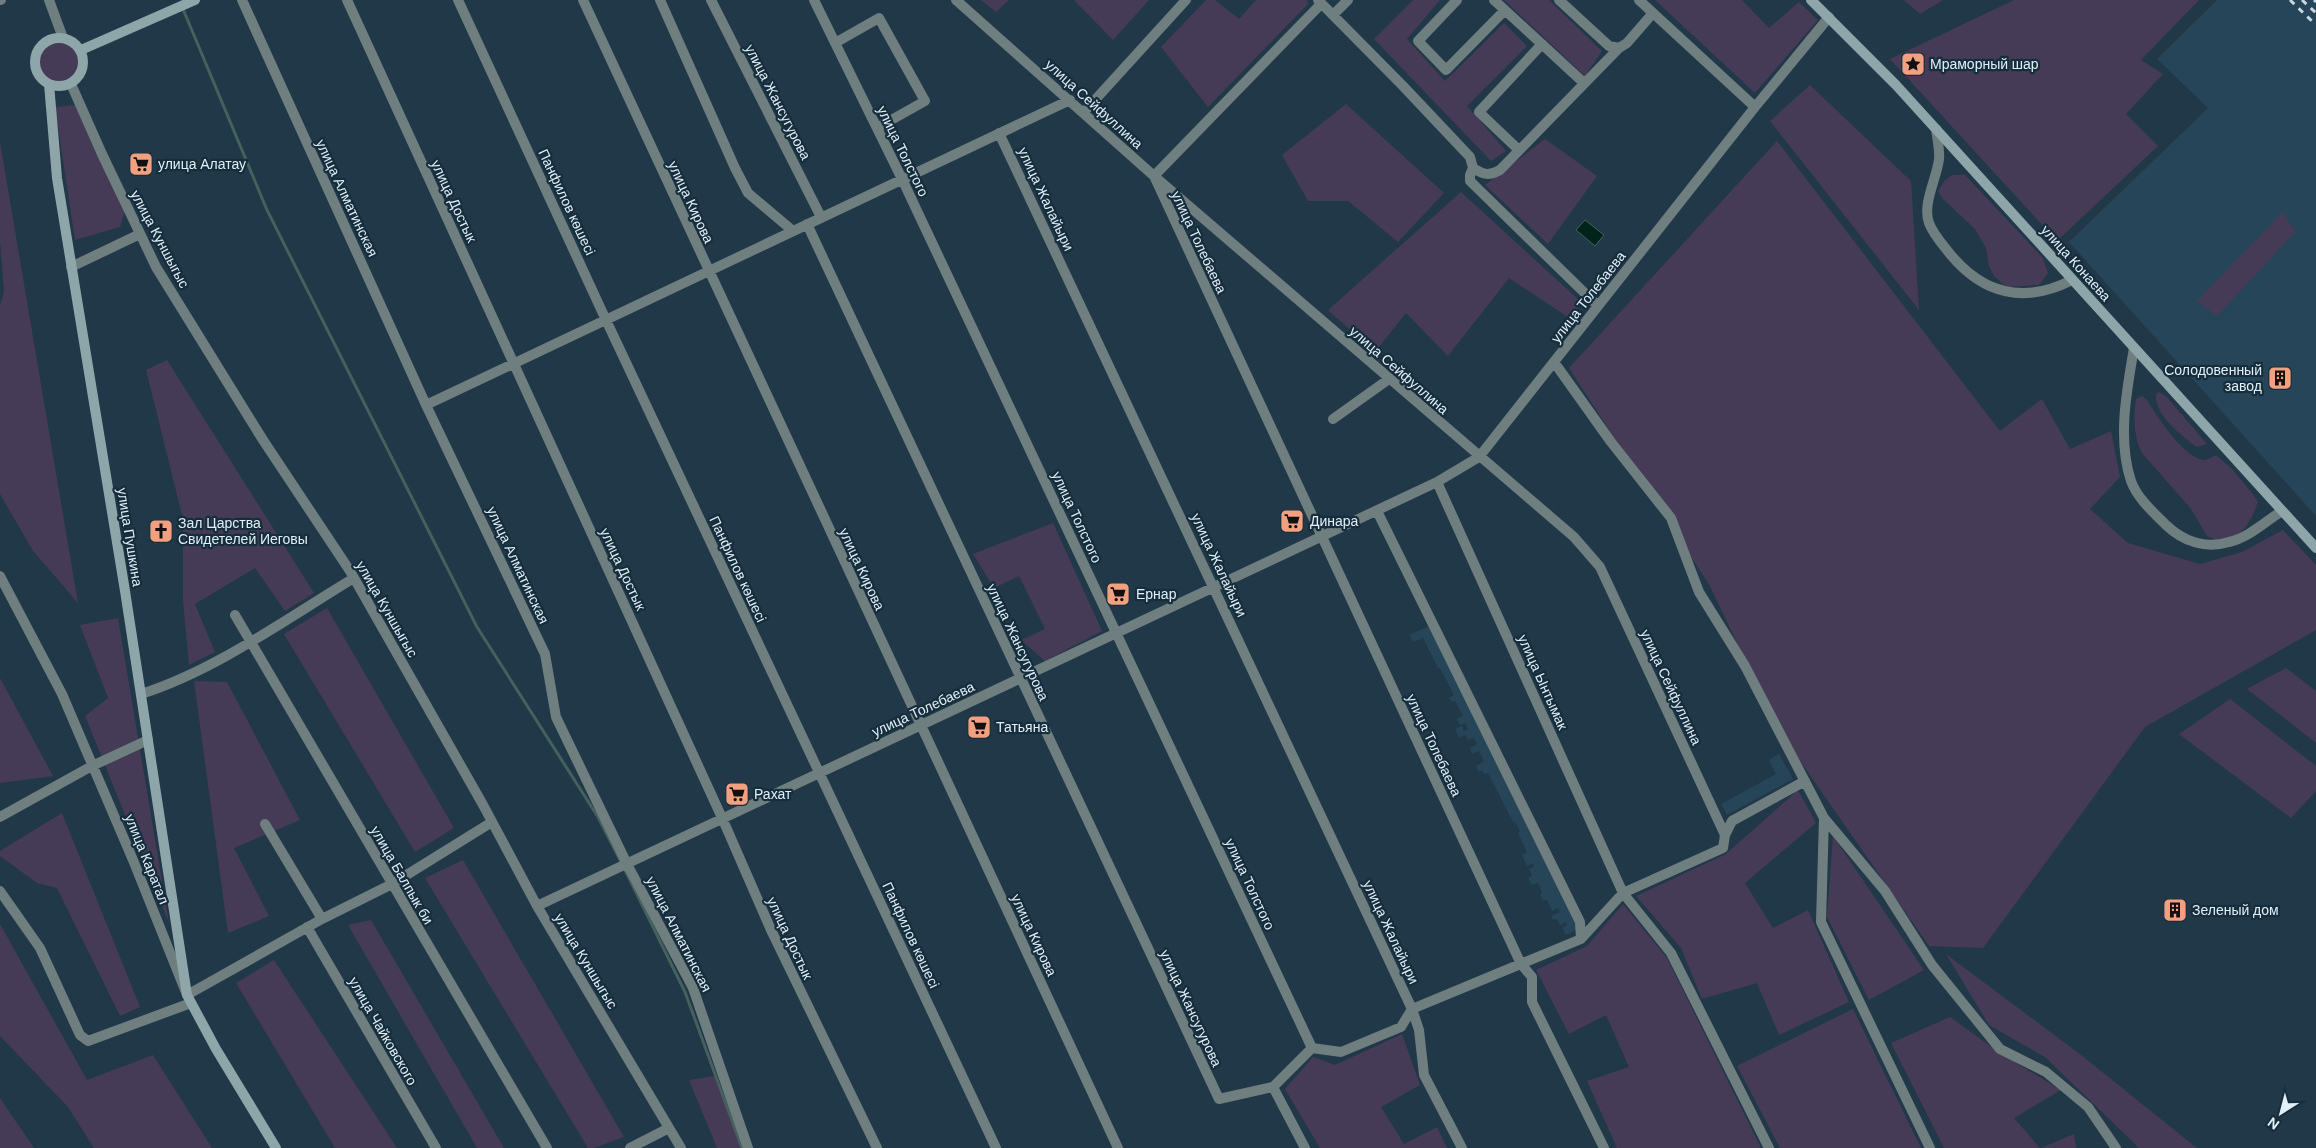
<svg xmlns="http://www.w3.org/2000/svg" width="2316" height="1148" font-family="'DM Sans',sans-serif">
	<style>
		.built { fill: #274558 }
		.green { fill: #463b56 }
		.water { fill: #00241a; stroke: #44615d }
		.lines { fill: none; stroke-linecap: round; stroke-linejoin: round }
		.stream { stroke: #44615d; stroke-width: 3 }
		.street { stroke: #6f7e7f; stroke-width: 10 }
		.secondary { stroke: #8ea6a9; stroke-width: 10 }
		.rail { stroke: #c8d7e2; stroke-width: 3; stroke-dasharray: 6 6; stroke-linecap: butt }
		.labels { text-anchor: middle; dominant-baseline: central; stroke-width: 4.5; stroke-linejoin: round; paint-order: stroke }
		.poi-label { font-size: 14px; fill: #e1eff9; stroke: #162e3c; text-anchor: start }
		.street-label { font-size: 14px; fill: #e1eff9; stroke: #162e3c }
	</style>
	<rect width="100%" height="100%" fill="#203847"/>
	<path class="built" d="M2217 0H2316V516L2069 242 2208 108 2157 59Z
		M1429 626 1578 929 1566 935 1562 928 1567 925 1566 922 1560 925 1557 919 1553 920 1551 916 1560 912 1558 908 1552 911 1547 900 1543 901 1540 894 1542 892 1538 883 1532 885 1528 878 1532 876 1529 869 1534 867 1533 863 1527 866 1522 855 1527 852 1518 833 1520 831 1515 822H1513L1488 773 1484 774 1482 770 1479 772 1476 766 1484 761 1479 751 1472 754 1470 748 1477 744 1474 738 1468 740 1465 735 1459 738 1455 729 1462 726 1464 731 1468 729 1465 723 1460 725 1457 719 1463 716 1455 701 1452 702 1449 698 1454 695 1440 668H1438L1423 638 1413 642 1409 635Z
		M1779 754 1793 779 1727 815 1721 804 1776 774 1769 760Z"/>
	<path class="green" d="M981 0H1009L996 12Z
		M1074 0H1149L1113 40Z
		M1206 0H1215L1239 19 1256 0H1306L1309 3 1208 107 1161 47Z
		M1413 0H1440L1407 39 1445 81 1504 23 1527 46 1467 106 1506 151 1491 161 1374 39Z
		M1504 0H1549L1602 51 1585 76Z
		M1655 0H1742L1769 28 1799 2 1818 20 1755 93Z
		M1904 0H1943L1920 14Z
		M2014 0H2199L2141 60 2163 74 2126 114 2158 146 2057 241 1890 59Z
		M37 62a22 22 0 1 1 44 0a22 22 0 1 1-44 0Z
		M1810 85 1911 181 1919 310 1770 121Z
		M1346 104 1444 193 1398 242 1348 201H1308L1282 155Z
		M75 105 125 211 120 227 75 240 55 107Z
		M1545 139 1597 176 1548 244 1485 185Z
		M1777 141 2000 431 2042 399 2070 449 2111 431 2120 477 2090 509 2128 543 2200 564 2242 552 2283 530 2316 565V630L2145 727 1983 948 1929 946 1777 728 1710 586 1569 368Z
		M0 142 78 603 33 551 0 494V306L4 291 0 241Z
		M1952 175H1965L2043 258 2048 273 2039 285 2006 287 1994 276 1989 266 1986 248 1975 229 1942 198 1938 191 1945 180Z
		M1461 192 1580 301 1574 321 1509 278 1448 356 1406 313 1375 352 1328 310Z
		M2283 212 2295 232 2217 316 2197 301Z
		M167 360 314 593 285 611 255 568 195 604 215 652 189 665 183 601V519L146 370Z
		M2159 392 2166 396 2207 444 2197 447C2182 436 2154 415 2156 394Z
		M2142 396 2147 400C2156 415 2186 461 2205 460 2208 459 2213 457 2216 455L2233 470 2252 493 2258 502 2252 517 2245 528 2233 538 2217 540 2207 536 2191 509 2142 453C2134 438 2133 416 2136 399Z
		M1053 523 1102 631 1045 661 1021 640 1045 629 1019 576 994 588 973 554Z
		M327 608 454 828 415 852 284 634Z
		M118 618 169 923 85 716 108 698 80 625Z
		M2286 668 2316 691V743L2247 689Z
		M0 678 53 776 0 783Z
		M194 681 227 682 300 820 234 848 269 916 228 933Z
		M2230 699 2316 766V791L2291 818 2179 734Z
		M1798 790 1816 823 1745 883 1773 928 1808 910 1849 1002 1779 1035 1757 983 1702 999 1681 948 1636 896 1726 854Z
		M62 813 140 1007 120 1016 57 888 37 883 0 856V851Z
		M1833 836 1924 970 1869 1000 1827 917Z
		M463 860 624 1137 594 1148H588L425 878Z
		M1623 904 1667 958 1761 1148H1617L1587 1081 1629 1067 1606 1015 1569 1034 1536 970 1587 946Z
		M371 920 504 1148H477L348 925Z
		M0 924 87 1080 153 1055 212 1148H94L68 1107 0 1036Z
		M1946 954 2081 1055 2197 1148H2139L2045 1057 1989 1025Z
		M274 960 397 1148H335L236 983Z
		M1853 1009 1921 1148H1780L1737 1066Z
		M1950 1017 2003 1055 2061 1090 2014 1118 2040 1148H1944L1891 1043Z
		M1402 1034 1420 1085 1381 1107 1404 1144 1437 1127 1447 1148H1320L1285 1089 1313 1057 1335 1065Z
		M715 1076 741 1148H717L689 1080Z
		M0 1098 34 1148H0Z
		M2074 1134 2076 1148H2041Z"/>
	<path class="water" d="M1585 220 1604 235 1595 246 1576 230Z"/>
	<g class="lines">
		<path class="stream" d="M183 9 267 210 477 627 598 817 621 862
			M624 868 685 992 742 1148"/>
		<path class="street" d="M0 0H1
			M49 0 63 38
			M242 0 426 405 545 654 556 717 627 864 693 988 748 1148
			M347 0 723 820 771 930 877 1148
			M458 0 606 320 996 1148
			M583 0 1118 1148
			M660 0 735 168 748 193 793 231
			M711 0 821 217
			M814 0 902 179 1312 1048
			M956 0 1154 176 1574 537 1600 567 1725 835
			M1318 0 1403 86 1470 157 1473 168 1470 175V181L1598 306
			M1457 0 1418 41 1446 70 1505 10
			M1494 0 1584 83
			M1559 0 1609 46 1619 48
			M1639 0 1755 107
			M1321 4 1154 176 1521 964 1532 977V1002L1604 1148
			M1333 15 1348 0
			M835 43 879 18 925 101 877 128
			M71 84 102 154 156 267 263 440 350 571 482 803 537 906 681 1148
			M1084 112 1186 0
			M1936 129C1937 138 1940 150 1939 159 1937 178 1922 204 1929 223 1933 234 1943 245 1950 254 1984 295 2025 304 2072 280
			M999 133 1412 1009 1419 1030 1424 1075 1462 1148
			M1519 150 1479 112 1542 44
			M1473 168C1484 175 1489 176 1500 170L1619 48 1627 43 1653 13
			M807 224 1219 1099 1273 1087 1312 1048 1341 1052 1401 1027 1412 1009 1581 939 1623 893 1723 848 1725 835 1732 821 1805 781
			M71 267 140 234
			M2134 348C2127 389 2117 439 2131 481 2137 498 2154 513 2166 525 2184 542 2206 549 2229 542 2248 538 2266 521 2282 511
			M1554 362 1611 442 1671 518 1699 592 1745 666 1824 818 1821 922 1930 1148
			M426 405 1070 100
			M1333 419 1389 379
			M1437 482 1623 893 1671 953 1769 1148
			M1377 511 1580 922 1581 939
			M0 576 62 694 133 860 187 995 322 919 392 884 492 822
			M235 615 547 1148
			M141 694C216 670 286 619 354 578
			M0 817 92 766 148 740
			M1824 818 1885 891 1932 965 2000 1049 2046 1072 2088 1107 2116 1148
			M265 824 322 919
			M0 891 40 948 80 1035 88 1041 191 1003
			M537 906 1437 482 1479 457 1755 107 1829 17
			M307 927 436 1148
			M1273 1087 1305 1148
			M630 1148 669 1128"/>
		<path class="secondary" d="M1811 0 1896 85 2316 548
			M35 62a24 24 0 1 1 48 0a24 24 0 1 1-48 0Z
			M81 50 195 0
			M49 84 57 178 125 591 187 995 216 1049 276 1148"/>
		<path class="rail" d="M2290 0 2316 25
			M2302 0 2316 13
			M2314 0 2316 2"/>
	</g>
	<defs>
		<g id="sight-square" transform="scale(1.25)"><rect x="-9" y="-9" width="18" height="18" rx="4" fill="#f2a080" stroke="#162e3c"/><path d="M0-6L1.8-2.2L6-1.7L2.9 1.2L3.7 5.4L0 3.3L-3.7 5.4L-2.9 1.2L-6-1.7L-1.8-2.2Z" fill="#111"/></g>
		<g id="supermarket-square" transform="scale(1.25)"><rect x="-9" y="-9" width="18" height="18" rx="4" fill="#f2a080" stroke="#162e3c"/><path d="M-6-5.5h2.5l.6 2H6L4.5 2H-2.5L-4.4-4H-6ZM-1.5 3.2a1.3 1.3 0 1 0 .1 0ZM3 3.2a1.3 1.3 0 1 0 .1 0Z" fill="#111"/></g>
		<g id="building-square" transform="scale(1.25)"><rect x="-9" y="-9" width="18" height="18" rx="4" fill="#f2a080" stroke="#162e3c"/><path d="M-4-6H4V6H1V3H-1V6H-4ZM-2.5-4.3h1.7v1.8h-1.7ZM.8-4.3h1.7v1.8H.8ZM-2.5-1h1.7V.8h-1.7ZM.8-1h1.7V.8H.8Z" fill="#111"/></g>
		<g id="church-square" transform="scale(1.25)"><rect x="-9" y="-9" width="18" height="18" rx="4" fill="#f2a080" stroke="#162e3c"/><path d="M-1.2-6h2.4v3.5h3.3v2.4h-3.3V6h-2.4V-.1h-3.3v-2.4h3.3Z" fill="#111"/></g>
	</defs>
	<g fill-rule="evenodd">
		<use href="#sight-square" x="1913" y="64"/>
		<use href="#supermarket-square" x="141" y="164"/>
		<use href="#building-square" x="2280" y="378"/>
		<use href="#supermarket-square" x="1292" y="521"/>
		<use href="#church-square" x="161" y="531"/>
		<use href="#supermarket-square" x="1118" y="594"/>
		<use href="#supermarket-square" x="979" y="727"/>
		<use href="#supermarket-square" x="737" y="794"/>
		<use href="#building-square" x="2175" y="910"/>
	</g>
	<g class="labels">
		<g class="poi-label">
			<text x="1930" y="64">Мраморный шар</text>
			<text x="158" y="164">улица Алатау</text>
			<text x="2262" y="370" text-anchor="end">Солодовенный<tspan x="2262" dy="16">завод</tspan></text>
			<text x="1310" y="521">Динара</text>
			<text x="178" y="523">Зал Царства<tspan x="178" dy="16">Свидетелей Иеговы</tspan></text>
			<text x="1136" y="594">Ернар</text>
			<text x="996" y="727">Татьяна</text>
			<text x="754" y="794">Рахат</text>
			<text x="2192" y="910">Зеленый дом</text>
		</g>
		<g class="street-label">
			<text transform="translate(778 102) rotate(63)">улица Жансугурова</text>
			<text transform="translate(1094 104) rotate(42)">улица Сейфуллина</text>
			<text transform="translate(903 151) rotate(64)">улица Толстого</text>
			<text transform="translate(347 198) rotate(65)">улица Алматинская</text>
			<text transform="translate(1046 199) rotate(65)">улица Жалайыри</text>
			<text transform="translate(454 201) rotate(65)">улица Достык</text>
			<text transform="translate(567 202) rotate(65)">Панфилов көшесі</text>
			<text transform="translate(691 202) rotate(65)">улица Кирова</text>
			<text transform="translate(160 239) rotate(62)">улица Куншыгыс</text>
			<text transform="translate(1199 242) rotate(65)">улица Толебаева</text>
			<text transform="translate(2076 263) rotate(48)">улица Конаева</text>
			<text transform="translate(1588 297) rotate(-52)">улица Толебаева</text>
			<text transform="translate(1399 370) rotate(41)">улица Сейфуллина</text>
			<text transform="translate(1077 517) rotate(65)">улица Толстого</text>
			<text transform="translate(130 537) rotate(81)">улица Пушкина</text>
			<text transform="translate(518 565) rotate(65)">улица Алматинская</text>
			<text transform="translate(1219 565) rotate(65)">улица Жалайыри</text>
			<text transform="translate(623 569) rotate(65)">улица Достык</text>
			<text transform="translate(738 569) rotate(65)">Панфилов көшесі</text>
			<text transform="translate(862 569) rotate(65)">улица Кирова</text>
			<text transform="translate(387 609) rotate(60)">улица Куншыгыс</text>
			<text transform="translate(1018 642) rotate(65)">улица Жансугурова</text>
			<text transform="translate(1543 682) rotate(66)">улица Ынтымак</text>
			<text transform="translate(1671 687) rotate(65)">улица Сейфуллина</text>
			<text transform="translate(923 709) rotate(-25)">улица Толебаева</text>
			<text transform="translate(1434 745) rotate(65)">улица Толебаева</text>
			<text transform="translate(147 859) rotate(68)">улица Каратал</text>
			<text transform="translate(402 875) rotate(60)">улица Балпык би</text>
			<text transform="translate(1250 884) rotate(65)">улица Толстого</text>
			<text transform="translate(1391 932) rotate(65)">улица Жалайыри</text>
			<text transform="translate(679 934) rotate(63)">улица Алматинская</text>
			<text transform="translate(911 935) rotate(65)">Панфилов көшесі</text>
			<text transform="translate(1034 935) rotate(65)">улица Кирова</text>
			<text transform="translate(790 938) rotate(65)">улица Достык</text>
			<text transform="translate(586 961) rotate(59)">улица Куншыгыс</text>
			<text transform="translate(1191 1008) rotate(65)">улица Жансугурова</text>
			<text transform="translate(383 1031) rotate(60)">улица Чайковского</text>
		</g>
	</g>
	<g transform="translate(2281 1113) rotate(216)" stroke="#162e3c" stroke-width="4" paint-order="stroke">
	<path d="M0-4L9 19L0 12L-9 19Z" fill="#e1eff9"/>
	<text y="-8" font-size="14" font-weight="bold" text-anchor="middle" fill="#e1eff9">N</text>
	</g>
</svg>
